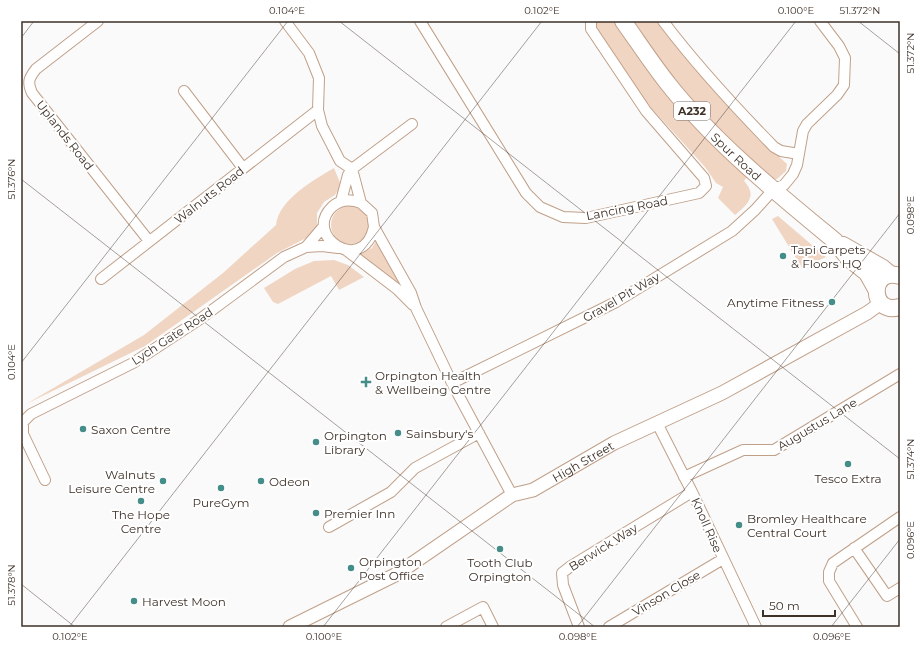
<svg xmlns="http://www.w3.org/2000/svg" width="921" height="648" font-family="Montserrat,sans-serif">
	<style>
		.green { fill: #f0d5c3 }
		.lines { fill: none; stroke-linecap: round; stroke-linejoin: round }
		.minor-casing { stroke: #c0a089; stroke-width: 12 }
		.tertiary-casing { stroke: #c0a089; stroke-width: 15 }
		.primary-casing { stroke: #c0a089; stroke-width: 18 }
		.minor { stroke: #fff; stroke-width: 10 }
		.tertiary { stroke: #fff; stroke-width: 13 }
		.primary { stroke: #fff; stroke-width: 16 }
		.ticks { fill: none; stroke: #3e3128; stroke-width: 1; stroke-opacity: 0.45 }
		.poi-dot { fill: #458d89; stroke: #fff; stroke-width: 1.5 }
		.labels { text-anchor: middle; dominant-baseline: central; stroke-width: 4; stroke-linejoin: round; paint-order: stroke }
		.shield { fill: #fff; stroke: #786f68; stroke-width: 1 }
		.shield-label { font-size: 11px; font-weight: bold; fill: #3e3128 }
		.street-label { font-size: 12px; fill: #3e3128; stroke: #fff }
		.poi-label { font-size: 12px; fill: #3e3128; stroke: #fff; text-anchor: start }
		.neatline { fill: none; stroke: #3e3128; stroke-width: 1.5 }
		.ticks-label { font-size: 10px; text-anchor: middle; fill: #3e3128 }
	</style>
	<rect width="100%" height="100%" fill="#fafafa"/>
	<path class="green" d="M615 21 663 86 748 176 744 181C758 196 747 205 735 215L718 198 723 187 716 183 705 167 646 102 597 29 596 21Z
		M632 21H658L692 66 725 103 776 154 787 164 786 171 777 179H770L706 117 675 82Z
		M334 168 341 185 335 195 324 202 317 213V227L312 235 277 253 145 346 26 404 144 335 223 273 276 225C279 199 314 180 334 168Z
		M331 225a19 19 0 1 1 38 0a19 19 0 1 1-38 0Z
		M778 216 826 257 802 268 772 219Z
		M377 239 404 289 357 255 372 248Z
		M334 260 348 265 364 277 339 290 331 276 278 304 273 302 264 288 295 269 314 261Z"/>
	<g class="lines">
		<g class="minor-casing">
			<path id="minor" d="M98 21 36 69C29 78 27 82 32 93L149 241
				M285 21 309 53 319 78 318 110 322 126 340 161 352 169 361 203 372 213 374 227 411 293 416 308 452 383 512 495
				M420 21 526 193 540 207 563 217 586 218 699 193 706 186 704 178 646 111 591 29V21
				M663 21C697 66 735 107 774 147L781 151 799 154
				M184 91 243 168
				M341 201 348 175 352 169 412 124
				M361 203C351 199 341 199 332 207 302 236 363 276 374 227
				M306 247 322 246 338 248
				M346 250 397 289 413 305
				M101 279 318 110
				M452 383 616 302 732 231 755 210 774 189 784 185 793 174 797 165 803 131 807 124 837 95 844 85 845 58 839 46 820 21
				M657 423 692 492 756 627
				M684 477 743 450H774L900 374
				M45 480 23 434V422L31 414 133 363 200 319 284 257 306 247 324 226
				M329 527 391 492 415 468 479 433
				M854 548 887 596 900 588
				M446 627 483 607 493 627
				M579 627 563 585 562 573 571 566 692 492
				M609 627 723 559
				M857 627 829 581V572L833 563 900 517"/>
		</g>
		<g class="tertiary-casing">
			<g id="tertiary">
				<path id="s1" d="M290 627 397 574 512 495 533 490 614 443 722 393 867 313 881 303"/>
			</g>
		</g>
		<g class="primary-casing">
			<g id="primary">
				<path id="s2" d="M623 21C638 42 653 65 669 85 716 144 777 193 835 241L848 258 867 273 876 289"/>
				<path d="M843 245 883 268 890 274"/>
				<path d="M900 276C869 266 869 316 900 307"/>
			</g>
		</g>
		<use href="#minor" class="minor"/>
		<use href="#tertiary" class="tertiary"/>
		<use href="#primary" class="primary"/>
	</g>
	<path class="ticks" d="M339 21 900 459M858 21 900 54M21 38 34 21M21 179 595 627M21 363 288 21M21 584 75 627M69 627 542 21M323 627 796 21M577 627 900 213M831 627 900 539"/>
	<g class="poi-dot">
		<circle cx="783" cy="256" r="4"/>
		<circle cx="832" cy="302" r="4"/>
		<path d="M364 376h4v4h4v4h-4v4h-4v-4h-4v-4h4z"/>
		<circle cx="83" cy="429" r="4"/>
		<circle cx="398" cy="433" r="4"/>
		<circle cx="316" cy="442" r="4"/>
		<circle cx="848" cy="464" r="4"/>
		<circle cx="163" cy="481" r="4"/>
		<circle cx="261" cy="481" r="4"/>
		<circle cx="221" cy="488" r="4"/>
		<circle cx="141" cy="501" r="4"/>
		<circle cx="316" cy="513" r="4"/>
		<circle cx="739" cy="525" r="4"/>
		<circle cx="500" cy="549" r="4"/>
		<circle cx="351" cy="568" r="4"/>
		<circle cx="134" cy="601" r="4"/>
	</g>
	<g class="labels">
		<rect class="shield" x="674" y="102" width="36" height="18" rx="3"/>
		<g class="shield-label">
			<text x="692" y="111">A232</text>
		</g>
		<g class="street-label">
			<text transform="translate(65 135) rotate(52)">Uplands Road</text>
			<text stroke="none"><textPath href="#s2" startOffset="177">Spur Road</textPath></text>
			<text transform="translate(209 195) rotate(-38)">Walnuts Road</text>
			<text transform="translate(627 208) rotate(-11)">Lancing Road</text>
			<text transform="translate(621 297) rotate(-30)">Gravel Pit Way</text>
			<text transform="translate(172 336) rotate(-33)">Lych Gate Road</text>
			<text transform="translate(817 424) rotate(-31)">Augustus Lane</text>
			<text stroke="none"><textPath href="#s1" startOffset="338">High Street</textPath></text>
			<text transform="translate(707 525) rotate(66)">Knoll Rise</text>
			<text transform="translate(603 547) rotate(-32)">Berwick Way</text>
			<text transform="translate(666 593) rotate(-31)">Vinson Close</text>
		</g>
		<g class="poi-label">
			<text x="791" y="249">Tapi Carpets<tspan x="791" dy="14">&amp; Floors HQ</tspan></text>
			<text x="824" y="302" text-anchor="end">Anytime Fitness</text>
			<text x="375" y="375">Orpington Health<tspan x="375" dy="14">&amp; Wellbeing Centre</tspan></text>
			<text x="91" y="429">Saxon Centre</text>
			<text x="406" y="433">Sainsbury's</text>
			<text x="324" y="435">Orpington<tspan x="324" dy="14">Library</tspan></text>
			<text x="155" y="474" text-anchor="end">Walnuts<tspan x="155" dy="14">Leisure Centre</tspan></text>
			<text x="848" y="478" text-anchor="middle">Tesco Extra</text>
			<text x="269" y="481">Odeon</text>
			<text x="221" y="502" text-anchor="middle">PureGym</text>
			<text x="324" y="513">Premier Inn</text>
			<text x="141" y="514" text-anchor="middle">The Hope<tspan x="141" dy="14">Centre</tspan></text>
			<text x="747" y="518">Bromley Healthcare<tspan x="747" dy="14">Central Court</tspan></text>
			<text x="359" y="561">Orpington<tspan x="359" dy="14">Post Office</tspan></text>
			<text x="500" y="562" text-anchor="middle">Tooth Club<tspan x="500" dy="14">Orpington</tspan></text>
			<text x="142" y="601">Harvest Moon</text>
		</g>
	</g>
	<rect width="921" height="648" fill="none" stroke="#ffffff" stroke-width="44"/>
	<path d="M763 610v6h72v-6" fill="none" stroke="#3e3128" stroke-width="2"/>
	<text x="769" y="610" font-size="12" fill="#3e3128" stroke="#ffffff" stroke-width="3" paint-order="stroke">50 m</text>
	<rect x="22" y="22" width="877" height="604" class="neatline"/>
	<g class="ticks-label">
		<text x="287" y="14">0.104°E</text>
		<text x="542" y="14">0.102°E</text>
		<text x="796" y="14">0.100°E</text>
		<text x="860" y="14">51.372°N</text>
		<text transform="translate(910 53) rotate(-90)" y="4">51.372°N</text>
		<text transform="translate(11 179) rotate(-90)" y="4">51.376°N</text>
		<text transform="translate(910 215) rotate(-90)" y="4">0.098°E</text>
		<text transform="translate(11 362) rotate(-90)" y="4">0.104°E</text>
		<text transform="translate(910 459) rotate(-90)" y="4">51.374°N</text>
		<text transform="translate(910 540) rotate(-90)" y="4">0.096°E</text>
		<text transform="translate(11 585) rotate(-90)" y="4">51.378°N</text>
		<text x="70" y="640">0.102°E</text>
		<text x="324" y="640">0.100°E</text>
		<text x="578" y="640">0.098°E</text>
		<text x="832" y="640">0.096°E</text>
	</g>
</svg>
